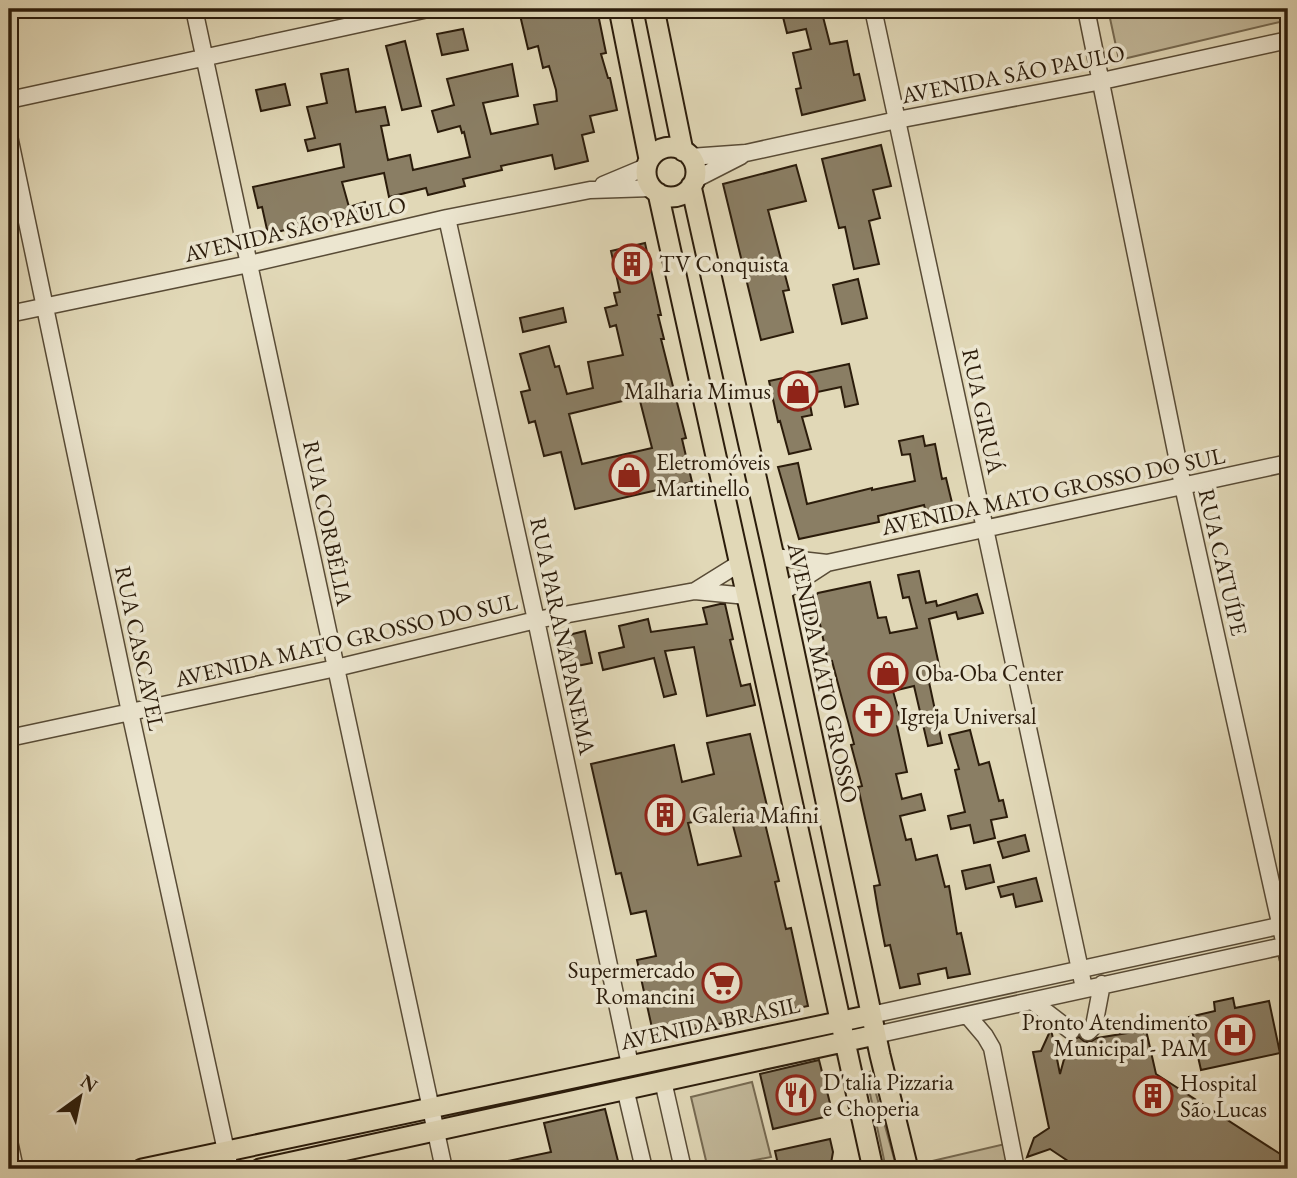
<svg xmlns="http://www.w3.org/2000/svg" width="1297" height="1178" font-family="'EB Garamond',serif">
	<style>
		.green { fill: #c2b89a; stroke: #766a52; stroke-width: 2 }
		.building { fill: #8a7e64; stroke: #2b1c0b; stroke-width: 2; fill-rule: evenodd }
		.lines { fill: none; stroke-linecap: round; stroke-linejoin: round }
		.minor-casing { stroke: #584b36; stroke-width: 19 }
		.major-casing { stroke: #2b1c0b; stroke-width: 23 }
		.minor { stroke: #ece6d0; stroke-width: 16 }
		.major { stroke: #e1d8b7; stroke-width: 19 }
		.labels { text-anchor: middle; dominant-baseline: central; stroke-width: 7; stroke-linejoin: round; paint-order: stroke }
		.street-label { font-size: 23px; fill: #2b1c0b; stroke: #ece6d0 }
		.poi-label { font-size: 23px; fill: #2b1c0b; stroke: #ece6d0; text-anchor: start }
	</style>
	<rect width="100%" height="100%" fill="#e1d8b7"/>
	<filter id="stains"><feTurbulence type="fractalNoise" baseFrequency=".00286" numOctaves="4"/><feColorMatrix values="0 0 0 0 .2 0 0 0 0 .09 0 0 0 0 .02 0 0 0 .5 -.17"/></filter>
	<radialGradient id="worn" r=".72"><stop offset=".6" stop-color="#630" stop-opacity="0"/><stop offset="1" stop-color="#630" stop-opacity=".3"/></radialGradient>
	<path class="green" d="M1108 9H1282L1284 21 1119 60Z
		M870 1072 897 1169H886L866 1075Z
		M752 1082 771 1157 708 1169 691 1097Z
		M1018 1141 1023 1169H916L915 1165Z"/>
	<path class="building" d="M546 9H597L606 53 601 54 608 78H610L617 110 590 116 594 132 582 135 588 161 555 169 552 155 501 166 502 170 463 179 465 186 428 195 426 188 389 197 384 173 342 182 349 207 365 202 368 213 338 221 337 218 268 234 262 207 258 208 253 187 344 167 340 144 308 151 305 140 315 138 307 107 327 103 321 74 348 69 356 112 385 107 389 125 381 126 388 160 410 155 413 170 470 157 464 132 462 133 460 126 438 132 432 111 454 105 447 79 512 64 518 96 483 103 491 134 538 124 534 105 557 101 556 90 549 66 543 68 538 46 528 49 520 15Z
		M781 9H821L830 44 847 41 854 75 859 74 865 100 802 115 796 89 801 88 793 53 811 49 806 29 787 33Z
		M463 29 468 50 442 55 437 34Z
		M405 41 421 106 402 110 386 46Z
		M285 84 290 105 261 111 256 90Z
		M881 145 891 186 873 190 880 218 869 221 879 264 854 269 845 227 839 228 822 159Z
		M796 165 806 201 768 210 789 290 783 291 793 332 761 340 723 184Z
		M645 243 661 315H658L664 339H661L686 438 682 439 692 482 575 509 561 452 544 456 535 421 529 423 521 392 530 390 520 354 549 346 555 367 559 366 567 394 593 388 588 362 623 355 616 325 610 327 605 308 617 305 614 293 620 292 611 251ZM639 397 652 448 582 464 569 414Z
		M858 279 867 318 842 324 833 285Z
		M563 308 566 322 523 332 520 318Z
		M849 364 858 404 845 407 841 387 808 394 812 415 802 417 811 449 789 454 780 421 778 422 769 381Z
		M923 436 925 446 935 444 942 479 946 478 954 511 927 517 924 505 878 516 879 522 799 539 778 467 798 463 807 504 872 488V490L915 481 910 454 902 455 899 441Z
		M919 571 926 603 936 601 937 606 977 594 983 613 958 619 956 612 929 619 942 679 929 682 942 743 928 746 914 686 893 691 902 724 897 726 907 772 896 774 902 799 921 794 925 810 900 816 906 840 911 839 916 860 937 855 945 887 949 886 957 934 961 933 970 974 948 978 946 968 918 974 920 984 900 988 890 945 885 946 878 910 874 886 880 885 858 787 862 786 851 745 854 744 832 661 828 662 820 624 812 625 807 603 818 593 870 582 878 618 886 617 890 633 917 628 909 597 903 598 898 575Z
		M720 604H725L733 639 730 640 741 686 750 684 755 705 707 716 694 647 665 651 676 694 664 697 654 658 603 670 599 653 624 647 619 626 648 619 651 632 707 624 703 608Z
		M585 631 592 663 567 668 560 637Z
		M970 730 979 765 989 762 999 801 1003 800 1007 817 991 820 995 838 974 843 970 825 951 829 948 816 965 812 955 770 959 769 949 735Z
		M750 734 767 806 761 807 779 881 775 882 786 929 791 928 808 1006 654 1037 637 960 656 956 646 911 631 914 621 873 616 874 591 764 674 745 682 782 714 774 707 743ZM730 814 741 856 698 865 688 823Z
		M1025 835 1029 851 1003 858 998 842Z
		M990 865 994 882 966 889 962 871Z
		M1036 878 1042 901 1016 907 1013 894 1001 897 998 887Z
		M1233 998 1235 1008 1269 1001 1280 1053 1201 1070 1189 1017 1215 1011 1214 1002Z
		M1051 1029 1060 1074 1069 1041 1079 1037 1085 1042H1090L1097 1038 1146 1030 1156 1074 1288 1159V1169H1080L1050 1149 1027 1157 1034 1138 1049 1128 1033 1052 1041 1051Z
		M819 1060 833 1115 773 1129 760 1074Z
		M605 1109 620 1169H495L494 1164 551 1152 544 1123Z
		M830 1139 833 1152 830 1169H779L775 1151Z"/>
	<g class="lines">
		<g class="minor-casing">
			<path id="minor" d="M194 9 444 1169
				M873 9 1084 988
				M1086 9 1183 486 1288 959
				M9 100 428 9
				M9 136 130 712 230 1169
				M690 157 746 153 897 120 1102 81 1288 40
				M694 180 741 156
				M603 185 646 167
				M447 218 536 620 630 1065
				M9 314 249 264 447 218 590 190 652 188
				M774 557 827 563 1288 463
				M695 591 740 563
				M781 593 827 563
				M9 738 336 668 536 620 695 591 747 596
				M1032 1001 1071 1031
				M871 1015 1288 924
				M968 1016 985 1036 992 1048 1016 1169
				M1088 1032 1094 1026 1102 984
				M875 1035 1288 945
				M663 1081 683 1169
				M625 1088 644 1169
				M9 1141 15 1169"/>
		</g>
		<g class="major-casing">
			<path id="major" d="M619 9 649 159
				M654 9 683 151
				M646 172a25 25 0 1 1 50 0a25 25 0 1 1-50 0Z
				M691 186 774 557 880 1055 908 1169
				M658 193 873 1169
				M142 1169 871 1015
				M260 1169 875 1035"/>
		</g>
		<use href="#minor" class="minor"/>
		<use href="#major" class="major"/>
	</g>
	<defs>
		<g id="building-ring" transform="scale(2.0125)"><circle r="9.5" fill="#ece6d0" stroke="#8f2418" stroke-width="1.5"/><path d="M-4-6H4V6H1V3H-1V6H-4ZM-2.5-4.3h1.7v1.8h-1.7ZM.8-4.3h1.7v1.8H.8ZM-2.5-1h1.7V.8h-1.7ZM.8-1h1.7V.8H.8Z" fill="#8f2418"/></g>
		<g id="shop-ring" transform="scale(2.0125)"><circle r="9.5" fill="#ece6d0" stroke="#8f2418" stroke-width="1.5"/><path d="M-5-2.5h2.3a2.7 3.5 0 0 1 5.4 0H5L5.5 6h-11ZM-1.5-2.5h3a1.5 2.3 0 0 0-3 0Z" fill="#8f2418"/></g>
		<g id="church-ring" transform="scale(2.0125)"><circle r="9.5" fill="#ece6d0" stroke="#8f2418" stroke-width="1.5"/><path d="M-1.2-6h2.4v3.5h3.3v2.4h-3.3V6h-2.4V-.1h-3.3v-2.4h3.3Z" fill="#8f2418"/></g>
		<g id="supermarket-ring" transform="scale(2.0125)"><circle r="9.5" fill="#ece6d0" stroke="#8f2418" stroke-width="1.5"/><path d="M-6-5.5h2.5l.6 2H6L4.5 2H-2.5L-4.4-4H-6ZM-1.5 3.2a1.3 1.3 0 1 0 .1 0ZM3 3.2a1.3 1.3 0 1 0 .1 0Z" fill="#8f2418"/></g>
		<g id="hospital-ring" transform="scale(2.0125)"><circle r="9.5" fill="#ece6d0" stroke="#8f2418" stroke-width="1.5"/><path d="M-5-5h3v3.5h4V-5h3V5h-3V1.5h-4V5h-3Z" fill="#8f2418"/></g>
		<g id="restaurant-ring" transform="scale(2.0125)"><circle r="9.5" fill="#ece6d0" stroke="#8f2418" stroke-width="1.5"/><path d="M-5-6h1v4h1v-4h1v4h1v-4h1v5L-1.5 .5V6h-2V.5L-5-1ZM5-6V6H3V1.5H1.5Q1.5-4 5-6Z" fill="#8f2418"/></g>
	</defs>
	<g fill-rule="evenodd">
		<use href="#building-ring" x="632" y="264"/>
		<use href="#shop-ring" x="798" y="391"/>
		<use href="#shop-ring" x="629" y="475"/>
		<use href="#shop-ring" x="888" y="673"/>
		<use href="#church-ring" x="873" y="716"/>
		<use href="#building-ring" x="665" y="815"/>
		<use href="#supermarket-ring" x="722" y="983"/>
		<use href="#hospital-ring" x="1235" y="1035"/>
		<use href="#restaurant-ring" x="796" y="1095"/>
		<use href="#building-ring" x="1153" y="1096"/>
	</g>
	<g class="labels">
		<g class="street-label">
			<text transform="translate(1013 74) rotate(-11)">AVENIDA SÃO PAULO</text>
			<text transform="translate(295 229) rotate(-13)">AVENIDA SÃO PAULO</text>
			<text transform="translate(983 411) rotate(78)">RUA GIRUÁ</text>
			<text transform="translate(1053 491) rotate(-12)">AVENIDA MATO GROSSO DO SUL</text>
			<text transform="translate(328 523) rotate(78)">RUA CORBÉLIA</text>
			<text transform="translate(1223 562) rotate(77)">RUA CATUÍPE</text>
			<text transform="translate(563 636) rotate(78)">RUA PARANAPANEMA</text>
			<text transform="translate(346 640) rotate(-13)">AVENIDA MATO GROSSO DO SUL</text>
			<text transform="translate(140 648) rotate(78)">RUA CASCAVEL</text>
			<text transform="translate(823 673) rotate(78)">AVENIDA MATO GROSSO</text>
			<text transform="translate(710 1023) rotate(-12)">AVENIDA BRASIL</text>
		</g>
		<g class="poi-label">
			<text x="659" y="264">TV Conquista</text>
			<text x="771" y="391" text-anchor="end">Malharia Mimus</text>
			<text x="656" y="462">Eletromóveis<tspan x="656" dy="26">Martinello</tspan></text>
			<text x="915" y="673">Oba-Oba Center</text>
			<text x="900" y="716">Igreja Universal</text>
			<text x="692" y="815">Galeria Mafini</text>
			<text x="695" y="970" text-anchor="end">Supermercado<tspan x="695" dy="26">Romancini</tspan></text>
			<text x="1208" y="1022" text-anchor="end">Pronto Atendimento<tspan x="1208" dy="26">Municipal - PAM</tspan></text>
			<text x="823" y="1082">D'talia Pizzaria<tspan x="823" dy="26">e Choperia</tspan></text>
			<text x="1180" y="1083">Hospital<tspan x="1180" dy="26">São Lucas</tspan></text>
		</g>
	</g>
	<rect width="1297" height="1178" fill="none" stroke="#e1d8b7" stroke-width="35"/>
	<rect x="10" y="10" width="1276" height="1157" fill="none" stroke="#2b1c0b" stroke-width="3.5"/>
	<rect x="18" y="18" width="1262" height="1143" fill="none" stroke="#2b1c0b" stroke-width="2"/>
	<g transform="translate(80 1097) rotate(33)" stroke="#ece6d0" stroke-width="5" paint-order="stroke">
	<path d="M0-5L12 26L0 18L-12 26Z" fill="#2b1c0b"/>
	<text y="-10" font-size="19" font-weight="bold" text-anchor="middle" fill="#2b1c0b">N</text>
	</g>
	<rect width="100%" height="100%" filter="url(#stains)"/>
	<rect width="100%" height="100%" fill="url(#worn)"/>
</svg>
